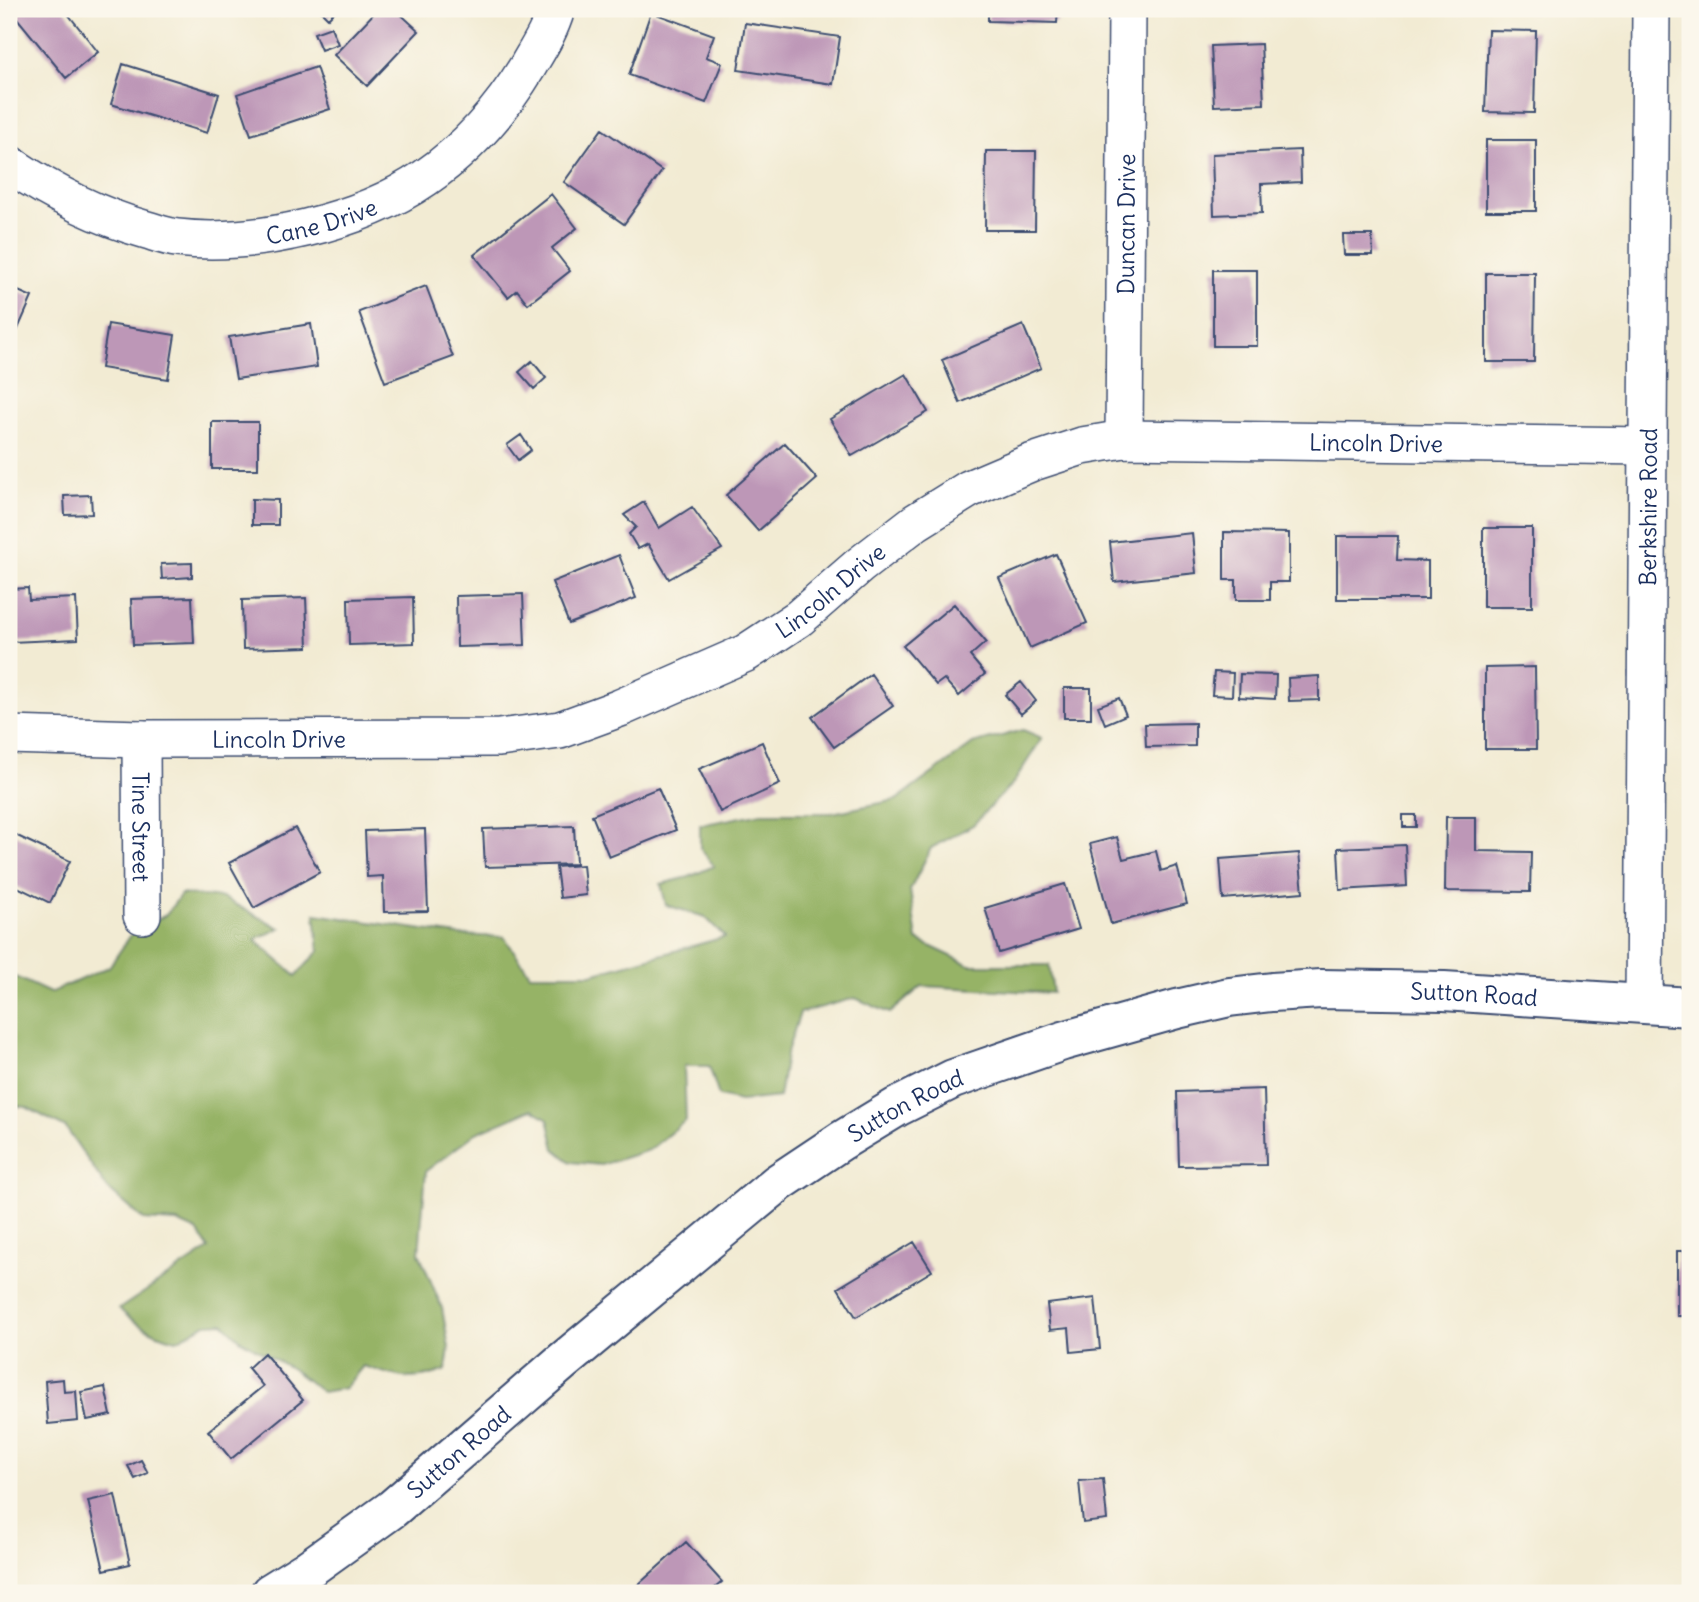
<svg xmlns="http://www.w3.org/2000/svg" width="1699" height="1602" font-family="Delius,sans-serif">
	<style>
		.forest { fill: #96b366; stroke: #587162; stroke-width: 2 }
		.building { fill: #bd97b7 }
		.lines { fill: none; stroke-linecap: round; stroke-linejoin: round }
		.street-casing { stroke: #3b4b70; stroke-width: 40 }
		.secondary-casing { stroke: #3b4b70; stroke-width: 42 }
		.street { stroke: #fff; stroke-width: 37 }
		.secondary { stroke: #fff; stroke-width: 38 }
		.labels { text-anchor: middle; dominant-baseline: central; stroke-width: 7; stroke-linejoin: round; paint-order: stroke }
		.street-label { font-size: 23px; fill: #1b2f5e; stroke: #fbf7ec }
	</style>
	<rect width="100%" height="100%" fill="#fbf7ec"/>
	<filter id="ink" filterUnits="userSpaceOnUse"><feTurbulence type="fractalNoise" baseFrequency=".0143" numOctaves="2"/><feDisplacementMap in="SourceGraphic" scale="14" xChannelSelector="R" yChannelSelector="G"/><feConvolveMatrix kernelMatrix="1 2 1 2 8 2 1 2 1" color-interpolation-filters="sRGB"/></filter>
	<filter id="wash" filterUnits="userSpaceOnUse"><feTurbulence type="fractalNoise" baseFrequency=".00686" numOctaves="4" result="noise"/><feDisplacementMap in="SourceGraphic" scale="28" xChannelSelector="R" yChannelSelector="G"/><feGaussianBlur stdDeviation="1.57" result="paint"/><feColorMatrix in="noise" values="0 0 0 0 0 0 0 0 0 0 0 0 0 0 0 0 0 1.4 0 .05"/><feComposite in="paint" operator="in"/></filter>
	<g filter="url(#wash)">
		<rect width="100%" height="100%" fill="#f2ebd3"/>
		<path class="forest" d="M1023 730 1042 738 1014 782 973 825 931 848 910 890 917 940 970 965H1049L1053 993 922 986 890 1013 855 998 800 1013 786 1055 779 1097 740 1101 719 1096 709 1066H684L686 1120 649 1150 601 1165 571 1162 555 1149 548 1119 532 1109 476 1133 426 1171 419 1253 442 1308 449 1348 446 1370C411 1384 398 1377 363 1366L345 1388 322 1392 292 1369 241 1340 223 1323 206 1324 177 1340C153 1334 137 1325 119 1309L209 1249 197 1231 177 1222 144 1220 107 1188 66 1128 26 1107 9 1105V974L50 993 109 967 131 935 167 914 181 894 223 898 280 928 255 940 296 976 319 951 315 914 458 935 504 937 530 974H592L725 937 705 917 666 905 661 884 689 877 714 866 700 848V825L762 813H832L896 800 973 744Z"/>
		<g id="blocks">
			<path class="building" d="M16 9H64L98 52 66 78 12 12Z
				M319 9H337L328 18Z
				M378 9H395L419 31 367 86 334 55Z
				M988 9H1058L1057 23 988 21Z
				M651 12 714 35 706 57 722 63 706 103 629 75Z
				M745 23 840 37 833 84 738 70Z
				M331 27 338 44 321 50 314 33Z
				M1488 30 1536 31 1534 113 1485 112Z
				M1261 44 1264 104 1214 106 1211 46Z
				M123 64 219 94 207 133 111 104Z
				M316 67 330 109 251 135 237 94Z
				M602 129 662 171 624 224 564 182Z
				M1486 140H1536V211H1486Z
				M1300 150 1301 182 1261 184 1262 213 1214 215 1212 154Z
				M986 151H1036L1035 230H985Z
				M551 194 577 228 552 248 570 271 528 304 517 290 508 297 474 255Z
				M1343 235H1372L1373 255H1344Z
				M1213 270H1257V346H1213Z
				M1486 273H1535L1534 362H1486Z
				M426 286 453 357 385 382 359 312Z
				M9 287 32 297 11 345 9 344Z
				M108 324 175 335 168 379 101 368Z
				M311 324 317 367 236 379 229 337Z
				M1023 325 1041 368 960 403 942 360Z
				M532 361 546 378 534 389 519 372Z
				M906 374 928 412 852 456 830 419Z
				M212 422H258V469H212Z
				M521 435 531 450 518 460 507 445Z
				M785 443 817 479 758 531 726 495Z
				M91 495 92 514 65 515 64 496Z
				M252 499 278 500V525H252Z
				M644 502 659 528 692 507 722 549 669 579 648 544 638 549 629 534 636 527 624 515Z
				M1483 528H1532V607H1483Z
				M1224 532 1289 533V582H1270V600H1236V580H1224Z
				M1192 533 1196 573 1114 582 1110 542Z
				M1337 536H1398L1397 560 1428 561V599H1337Z
				M1056 554 1087 623 1030 648 999 578Z
				M619 555 636 598 569 624 552 582Z
				M192 563V577L162 579 161 564Z
				M28 588 29 600 76 598 78 639 11 642 9 589Z
				M523 594 525 645 457 647 456 596Z
				M192 597 194 643 133 645 131 599Z
				M413 597 414 643 349 645 348 599Z
				M306 598 308 647 243 649 242 600Z
				M954 604 986 642 970 656 985 674 959 696 944 679 936 685 903 646Z
				M1535 667 1536 749H1485V668Z
				M1214 672 1233 673 1232 696 1212 695Z
				M871 674 893 706 834 747 812 717Z
				M1240 674 1276 675 1275 699 1239 697Z
				M1319 676V700L1289 701 1288 678Z
				M1021 682 1036 701 1021 714 1005 695Z
				M1064 688H1091V718H1064Z
				M1119 698 1126 715 1105 724 1098 706Z
				M1195 723V746L1146 747 1145 724Z
				M762 742 780 784 720 812 699 769Z
				M658 788 676 830 609 857 592 815Z
				M1403 815H1416V827H1403Z
				M1446 817H1476V851L1531 852 1530 892 1445 891Z
				M574 826 576 864 485 867 483 829Z
				M295 828 320 872 254 908 229 863Z
				M425 829 428 911 384 912 383 876 367 877 365 831Z
				M9 832 70 861 50 903 9 883Z
				M1117 837 1123 859 1156 851 1161 871 1177 866 1187 904 1111 924 1090 844Z
				M1405 845 1407 886 1340 890 1338 848Z
				M1299 853 1303 892 1223 899 1220 859Z
				M583 865 586 895 560 898 556 867Z
				M1065 884 1079 929 999 953 985 908Z
				M1264 1089 1266 1165 1179 1166 1177 1092Z
				M914 1242 932 1271 856 1317 838 1288Z
				M1677 1251H1690V1316H1677Z
				M1095 1298 1100 1349 1071 1352 1069 1328 1050 1330 1047 1304Z
				M264 1353 303 1400 231 1459 208 1431 263 1386 248 1368Z
				M63 1379 64 1392 76 1391 78 1421 48 1424 45 1381Z
				M105 1387 111 1415 87 1420 81 1392Z
				M141 1460 148 1473 135 1479 128 1466Z
				M1103 1479 1107 1520 1083 1523 1079 1481Z
				M115 1495 130 1564 104 1570 88 1501Z
				M686 1542 722 1582 709 1593H629Z"/>
		</g>
	</g>
	<g filter="url(#ink)">
		<use href="#blocks" fill-opacity="0" stroke="#3b4b70" stroke-width="2"/>
		<g class="lines">
			<g class="street-casing">
				<g id="street">
					<path id="s1" d="M9 164C52 193 97 216 147 230 157 233 167 237 177 238 255 247 361 222 425 178 467 149 502 109 528 66 539 47 550 30 556 9"/>
					<path id="s2" d="M1124 439 1127 9"/>
					<path id="s3" d="M9 735 141 739 499 738 560 730 620 708 746 653 799 618 860 565 916 522 969 489 1030 463 1082 446 1124 439 1647 446"/>
					<path id="s4" d="M141 739 142 915"/>
					<path id="s5" d="M1644 1004 1651 9"/>
				</g>
			</g>
			<g class="secondary-casing">
				<g id="secondary">
					<path id="s6" d="M270 1593 307 1570 392 1509 562 1362 778 1183 841 1141 897 1107 953 1079 1063 1041 1177 1009 1229 997 1272 992 1321 989 1444 991 1690 1007"/>
				</g>
			</g>
			<use href="#street" class="street"/>
			<use href="#secondary" class="secondary"/>
		</g>
	</g>
	<g class="labels">
		<g class="street-label">
			<text stroke="none"><textPath href="#s1" startOffset="331">Cane Drive</textPath></text>
			<text stroke="none"><textPath href="#s2" startOffset="215">Duncan Drive</textPath></text>
			<text stroke="none"><textPath href="#s3" startOffset="1446">Lincoln Drive</textPath></text>
			<text stroke="none"><textPath href="#s5" startOffset="497">Berkshire Road</textPath></text>
			<text stroke="none"><textPath href="#s3" startOffset="858">Lincoln Drive</textPath></text>
			<text stroke="none"><textPath href="#s3" startOffset="270">Lincoln Drive</textPath></text>
			<text stroke="none"><textPath href="#s4" startOffset="88">Tine Street</textPath></text>
			<text stroke="none"><textPath href="#s6" startOffset="1391">Sutton Road</textPath></text>
			<text stroke="none"><textPath href="#s6" startOffset="803">Sutton Road</textPath></text>
			<text stroke="none"><textPath href="#s6" startOffset="236">Sutton Road</textPath></text>
		</g>
	</g>
	<rect width="1699" height="1602" fill="none" stroke="#fbf7ec" stroke-width="35"/>
</svg>
